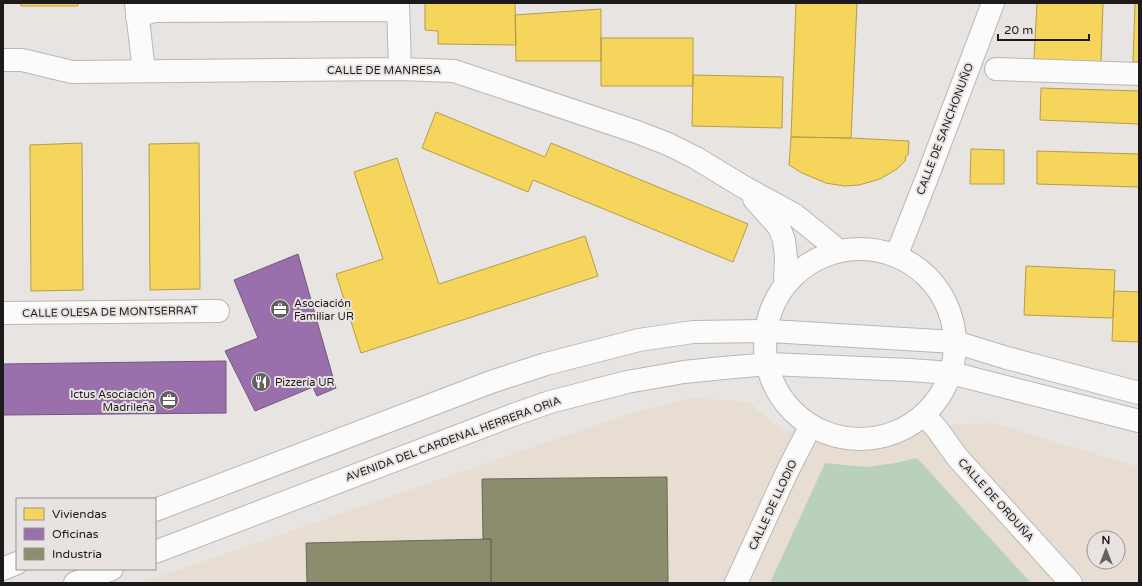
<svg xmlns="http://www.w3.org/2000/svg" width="1142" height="586" font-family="'Varela Round',sans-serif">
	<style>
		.industrial { fill: #e8ddd3; fill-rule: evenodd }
		.green { fill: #b9d1bb }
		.homes { fill: #f6d55c; stroke: #b59d48 }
		.offices { fill: #9970ab; stroke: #745680 }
		.industry { fill: #8c8c6e; stroke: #6a6a55 }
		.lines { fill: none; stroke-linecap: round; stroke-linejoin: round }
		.pedestrian-casing { stroke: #b9b7b5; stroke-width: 24 }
		.minor-casing { stroke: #b9b7b5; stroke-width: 24 }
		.secondary-casing { stroke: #b9b7b5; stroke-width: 24 }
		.pedestrian { stroke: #fbfbfb; stroke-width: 22 }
		.minor { stroke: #fbfbfb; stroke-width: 22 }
		.secondary { stroke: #fbfbfb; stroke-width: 22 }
		.labels { text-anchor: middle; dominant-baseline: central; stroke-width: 4; stroke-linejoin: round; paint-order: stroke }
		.street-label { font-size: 11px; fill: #1c1a1a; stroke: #e8e3e1 }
		.poi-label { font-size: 11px; fill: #1c1a1a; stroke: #e8e3e1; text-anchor: start }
	</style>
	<rect width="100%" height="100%" fill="#e7e4e2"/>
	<path class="industrial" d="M692 398 749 402 782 431 993 423 1139 467V583H141L637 411ZM1094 538H1118V562H1094Z"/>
	<path class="green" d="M917 458 1031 583H770L825 463 866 467 895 463Z"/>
	<path class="homes" d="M21 3H78V6H21Z
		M425 3H515L516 45 438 44V31L425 30Z
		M796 3H857L851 138 791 137Z
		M1037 3H1103L1101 62 1034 59Z
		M1135 3H1139V62H1133Z
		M601 9V61H516L515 15Z
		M601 38H693V86H601Z
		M693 75 783 77 782 128 692 126Z
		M1041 88 1139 91V124L1040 120Z
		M436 112 545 157 551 143 748 224 733 262 533 180 528 192 422 148Z
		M791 137 851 138 909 141 908 155 906 156 905 161 897 169 880 179 859 185 844 186 826 183 802 173 789 165Z
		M82 143 83 290 31 291 30 145Z
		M199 143 200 289 150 290 149 144Z
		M971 149 1004 150V184H970Z
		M1037 151 1139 154V187L1037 184Z
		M397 158 439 284 585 236 598 276 361 353 336 274 383 259 354 172Z
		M1026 266 1115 270 1113 318 1024 315Z
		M1114 291 1139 292V342L1112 341Z"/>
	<path class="offices" d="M298 254 336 388 317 396 313 387 255 411 225 351 258 338 234 280Z
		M226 361V413L3 415V364Z"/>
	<path class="industry" d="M667 477 668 583H491V539H483L482 479Z
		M491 539V583H307L306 543Z"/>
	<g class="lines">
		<g class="pedestrian-casing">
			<path id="pedestrian" d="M996 69 1139 74"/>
		</g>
		<g class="minor-casing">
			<path id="minor" d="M136 3 144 71
				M398 3 400 69
				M137 17 154 11 398 10
				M3 60H22L72 72 400 69 454 71 637 132 668 144 696 158 742 186 795 215 838 250
				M754 199 779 227 784 240 786 257 785 283
				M765 344a95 95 0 1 1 190 0a95 95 0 1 1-190 0Z
				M897 254 928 175 993 3
				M3 313 218 311
				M924 415 937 429 957 457 1071 583
				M736 583 787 472 810 427"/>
		</g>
		<g class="secondary-casing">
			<path id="secondary" d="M155 510 491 382 546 364 639 340 693 332 770 331 955 342 1007 358 1139 393
				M155 552 513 415 550 402 627 382 684 372 723 368 769 364 910 370 951 373 1139 421
				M3 569 17 563
				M75 583 112 569"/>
		</g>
		<use href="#pedestrian" class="pedestrian"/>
		<use href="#minor" class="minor"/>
		<use href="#secondary" class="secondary"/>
	</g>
	<defs>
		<g id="office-disc" transform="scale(1)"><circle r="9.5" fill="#636160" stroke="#e8e3e1"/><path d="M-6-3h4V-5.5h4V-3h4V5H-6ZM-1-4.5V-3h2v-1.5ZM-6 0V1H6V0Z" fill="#fff"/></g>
		<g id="restaurant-disc" transform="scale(1)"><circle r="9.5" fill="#636160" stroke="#e8e3e1"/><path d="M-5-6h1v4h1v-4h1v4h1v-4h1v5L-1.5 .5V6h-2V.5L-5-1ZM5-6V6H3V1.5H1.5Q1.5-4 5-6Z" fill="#fff"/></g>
	</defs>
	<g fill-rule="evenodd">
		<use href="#office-disc" x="280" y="309"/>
		<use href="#restaurant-disc" x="261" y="382"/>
		<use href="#office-disc" x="169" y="400"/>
	</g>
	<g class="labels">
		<g class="street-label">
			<text x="384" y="70">CALLE DE MANRESA</text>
			<text transform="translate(945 129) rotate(-69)">CALLE DE SANCHONUÑO</text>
			<text transform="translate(110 312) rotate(-1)">CALLE OLESA DE MONTSERRAT</text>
			<text transform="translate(453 439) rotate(-20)">AVENIDA DEL CARDENAL HERRERA ORIA</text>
			<text transform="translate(996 500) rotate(48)">CALLE DE ORDUÑA</text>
			<text transform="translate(773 505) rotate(-65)">CALLE DE LLODIO</text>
		</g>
		<g class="poi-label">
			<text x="294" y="303">Asociación<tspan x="294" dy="13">Familiar UR</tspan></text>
			<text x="275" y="382">Pizzería UR</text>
			<text x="155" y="394" text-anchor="end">Ictus Asociación<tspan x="155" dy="13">Madrileña</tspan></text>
		</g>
	</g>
	<rect width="1142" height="586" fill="none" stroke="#1c1a1a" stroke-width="8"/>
	<rect x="16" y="498" width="140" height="72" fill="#e8e3e1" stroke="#969391"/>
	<rect x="24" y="508" width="20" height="12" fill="#f6d55c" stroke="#969391"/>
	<text x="52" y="518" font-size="12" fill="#1c1a1a">Viviendas</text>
	<rect x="24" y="528" width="20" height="12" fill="#9970ab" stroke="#969391"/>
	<text x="52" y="538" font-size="12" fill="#1c1a1a">Oficinas</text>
	<rect x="24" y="548" width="20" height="12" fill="#8c8c6e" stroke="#969391"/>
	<text x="52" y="558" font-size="12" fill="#1c1a1a">Industria</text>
	<g transform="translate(1106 550)"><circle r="19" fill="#e8e3e1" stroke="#969391"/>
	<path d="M0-3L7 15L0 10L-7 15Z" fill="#636160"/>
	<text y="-6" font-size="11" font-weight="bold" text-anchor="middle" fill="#1c1a1a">N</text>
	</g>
	<path d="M998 34v6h91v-6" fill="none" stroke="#1c1a1a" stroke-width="2"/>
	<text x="1004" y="34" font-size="12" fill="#1c1a1a" stroke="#e8e3e1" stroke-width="3" paint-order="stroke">20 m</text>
</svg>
